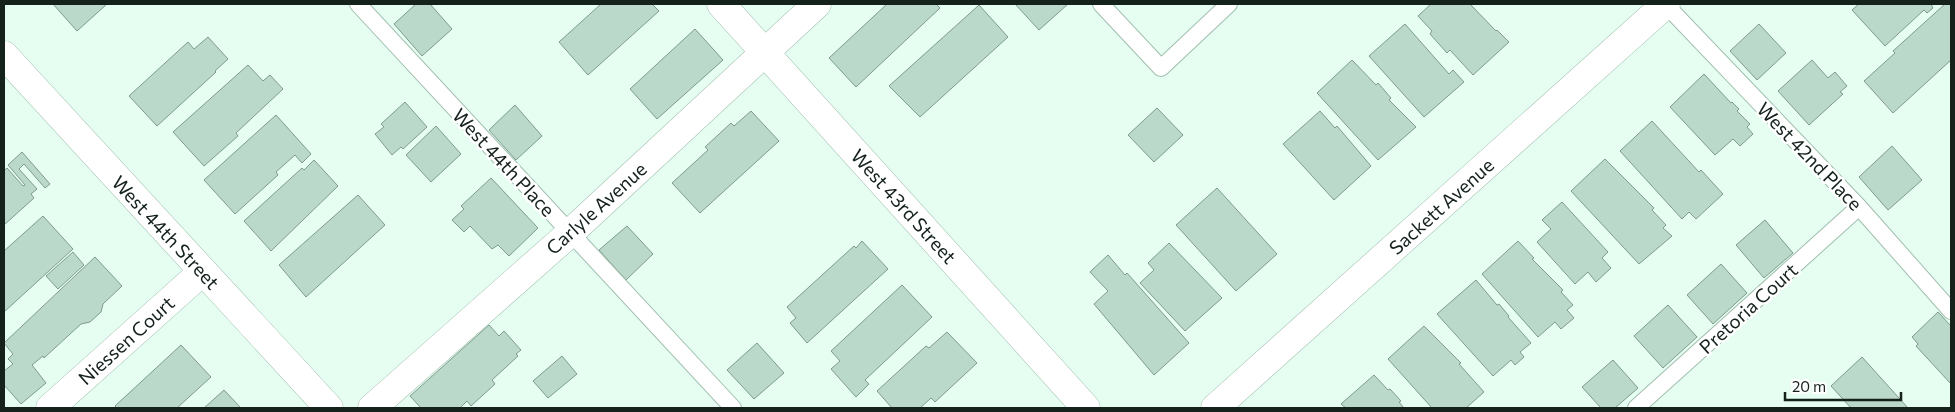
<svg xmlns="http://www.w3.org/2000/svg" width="1955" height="412" font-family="Commissioner,sans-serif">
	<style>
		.building { fill: #bbd9ca; stroke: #7e9b8c }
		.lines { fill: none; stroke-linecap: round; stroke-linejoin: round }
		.lane-casing { stroke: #a1beaf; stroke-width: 18 }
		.street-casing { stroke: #a1beaf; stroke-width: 29 }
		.lane { stroke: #fff; stroke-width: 16 }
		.street { stroke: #fff; stroke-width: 28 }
		.labels { text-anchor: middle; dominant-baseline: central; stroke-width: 5; stroke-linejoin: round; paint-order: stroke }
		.street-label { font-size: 19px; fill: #15211b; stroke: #fff }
	</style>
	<rect width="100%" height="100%" fill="#e5fef1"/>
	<path class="building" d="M53 4H107L77 31Z
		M416 4H430L452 29 422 56 394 24Z
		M601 4H652L659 11 588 75 559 42Z
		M887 4H936L940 8 856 87 829 58Z
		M1015 4H1068L1039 30Z
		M1431 4H1470L1496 31 1497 30 1509 42 1473 75 1450 50 1447 53 1430 34 1432 31 1418 16Z
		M1859 4H1931L1933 8 1927 13 1924 10 1885 46 1852 10Z
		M1945 4H1951V60L1893 113 1864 81 1895 53 1893 51Z
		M979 5 1008 37 920 117 889 86Z
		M1405 24 1449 74 1453 70 1464 82 1424 117 1369 56Z
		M1759 24 1786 53 1757 80 1730 51Z
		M695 29 723 60 657 119 630 89Z
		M208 37 228 59 215 71 216 72 157 126 129 96 188 42 194 49Z
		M1352 60 1376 85 1378 83 1391 98 1389 100 1416 127 1378 160 1317 93Z
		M1812 60 1828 78 1835 72 1847 86 1840 92 1843 94 1809 125 1778 91Z
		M248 65 263 81 270 75 283 89 236 133 238 136 204 166 173 132Z
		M1704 74 1731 103 1732 102 1739 109 1737 111 1750 124 1747 127 1753 134 1740 146 1733 139 1715 155 1670 107Z
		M405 102 427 127 403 149 401 147 392 155 375 134 384 127 381 124Z
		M515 105 542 136 516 160 489 130Z
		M1157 108 1183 135 1154 162 1128 135Z
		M751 111 779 141 700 213 672 183 708 150 705 147 731 123 734 126Z
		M1320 111 1335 128 1337 126 1371 166 1334 200 1283 144Z
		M276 115 311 154 302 163 295 155 276 172 278 175 235 214 204 180Z
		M1652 121 1699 172 1701 170 1723 194 1696 219 1689 212 1682 219 1620 151Z
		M436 126 461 154 431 182 406 155Z
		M1892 146 1922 180 1888 210 1859 177Z
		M22 152 50 184 45 188 24 164 19 169 37 189 31 194 34 198 4 225V171L7 168 23 186 25 185 8 165Z
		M1605 159 1654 208 1652 210 1666 225 1663 228 1672 236 1639 264 1571 191Z
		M314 160 338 186 271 251 244 221 302 168 304 170Z
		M491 178 538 228 509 256 498 245 492 249 470 226 464 232 452 220 464 209 461 206Z
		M1217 188 1277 254 1236 291 1176 225Z
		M358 195 385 225 306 297 279 265Z
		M1562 202 1608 252 1602 258 1611 268 1596 282 1588 272 1575 284 1537 242 1551 229 1542 220Z
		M43 216 73 249 4 312V251Z
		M1765 220 1793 253 1764 278 1736 245Z
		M627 226 653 254 626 280 599 250Z
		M862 241 888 269 807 343 790 323 796 318 787 307 854 246 856 248Z
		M1518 241 1534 258 1532 259 1563 290 1561 292 1573 305 1567 310 1574 318 1561 329 1555 322 1538 337 1482 274Z
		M1169 243 1222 298 1185 331 1140 283 1154 270 1148 263Z
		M73 252 84 265 58 289 46 276Z
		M1108 255 1125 275 1127 273 1189 343 1154 375 1094 304 1108 291 1090 272Z
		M95 257 122 286 103 304 101 312 90 322 81 324 44 358 43 356 32 365 46 383 21 404 4 385V371L13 364 8 359 13 354 4 343Z
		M1721 264 1747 293 1713 324 1687 295Z
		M1476 280 1497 305 1499 304 1509 316 1508 317 1531 343 1520 352 1524 357 1515 365 1511 360 1493 376 1437 314Z
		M902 285 932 317 865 380 869 384 856 397 831 369 840 361 831 351Z
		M1668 305 1697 337 1663 368 1634 336Z
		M1938 312 1951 326V384L1916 346 1918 344 1912 337Z
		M489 325 499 336 504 331 521 350 516 354 518 356 492 380 495 384 471 406 467 401 460 408H421L410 396Z
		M1424 326 1461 363 1459 364 1484 392 1466 408H1432L1388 359Z
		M947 332 977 363 935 402 931 398 920 408H892L877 391 926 346 929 348Z
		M757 343 784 373 754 399 727 370Z
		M181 345 211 377 177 408H117L115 406Z
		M562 356 577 374 548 398 533 381Z
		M1862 357 1908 408H1851L1831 386Z
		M1613 360 1638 388 1615 408H1601L1582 387Z
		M1374 375 1388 390 1390 389 1401 401 1399 402 1404 408H1346L1341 404Z
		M224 390 241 408H204Z"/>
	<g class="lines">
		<g class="lane-casing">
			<path id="lane" d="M358 4 733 408
				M1101 4 1161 68 1229 4
				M1665 4 1859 207 1951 311
				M1636 408 1859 207"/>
		</g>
		<g class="street-casing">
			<path id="street" d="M721 4 1086 408
				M4 55 329 408
				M50 408 202 272
				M372 408 570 233 817 4
				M1215 408 1666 4"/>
		</g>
		<use href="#lane" class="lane"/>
		<use href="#street" class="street"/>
	</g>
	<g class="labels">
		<g class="street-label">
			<text transform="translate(1810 156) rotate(46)">West 42nd Place</text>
			<text transform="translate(504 162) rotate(47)">West 44th Place</text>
			<text transform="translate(904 206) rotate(48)">West 43rd Street</text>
			<text transform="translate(1441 206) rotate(-42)">Sackett Avenue</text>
			<text transform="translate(596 208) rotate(-42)">Carlyle Avenue</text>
			<text transform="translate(166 232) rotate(47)">West 44th Street</text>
			<text transform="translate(1748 308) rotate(-42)">Pretoria Court</text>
			<text transform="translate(126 340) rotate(-42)">Niessen Court</text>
		</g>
	</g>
	<rect width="1955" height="412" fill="none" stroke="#15211b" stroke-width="10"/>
	<path d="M1785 392v8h116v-8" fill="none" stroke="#15211b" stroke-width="2.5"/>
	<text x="1792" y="392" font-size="15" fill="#15211b" stroke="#ffffff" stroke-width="4" paint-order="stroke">20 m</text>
</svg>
